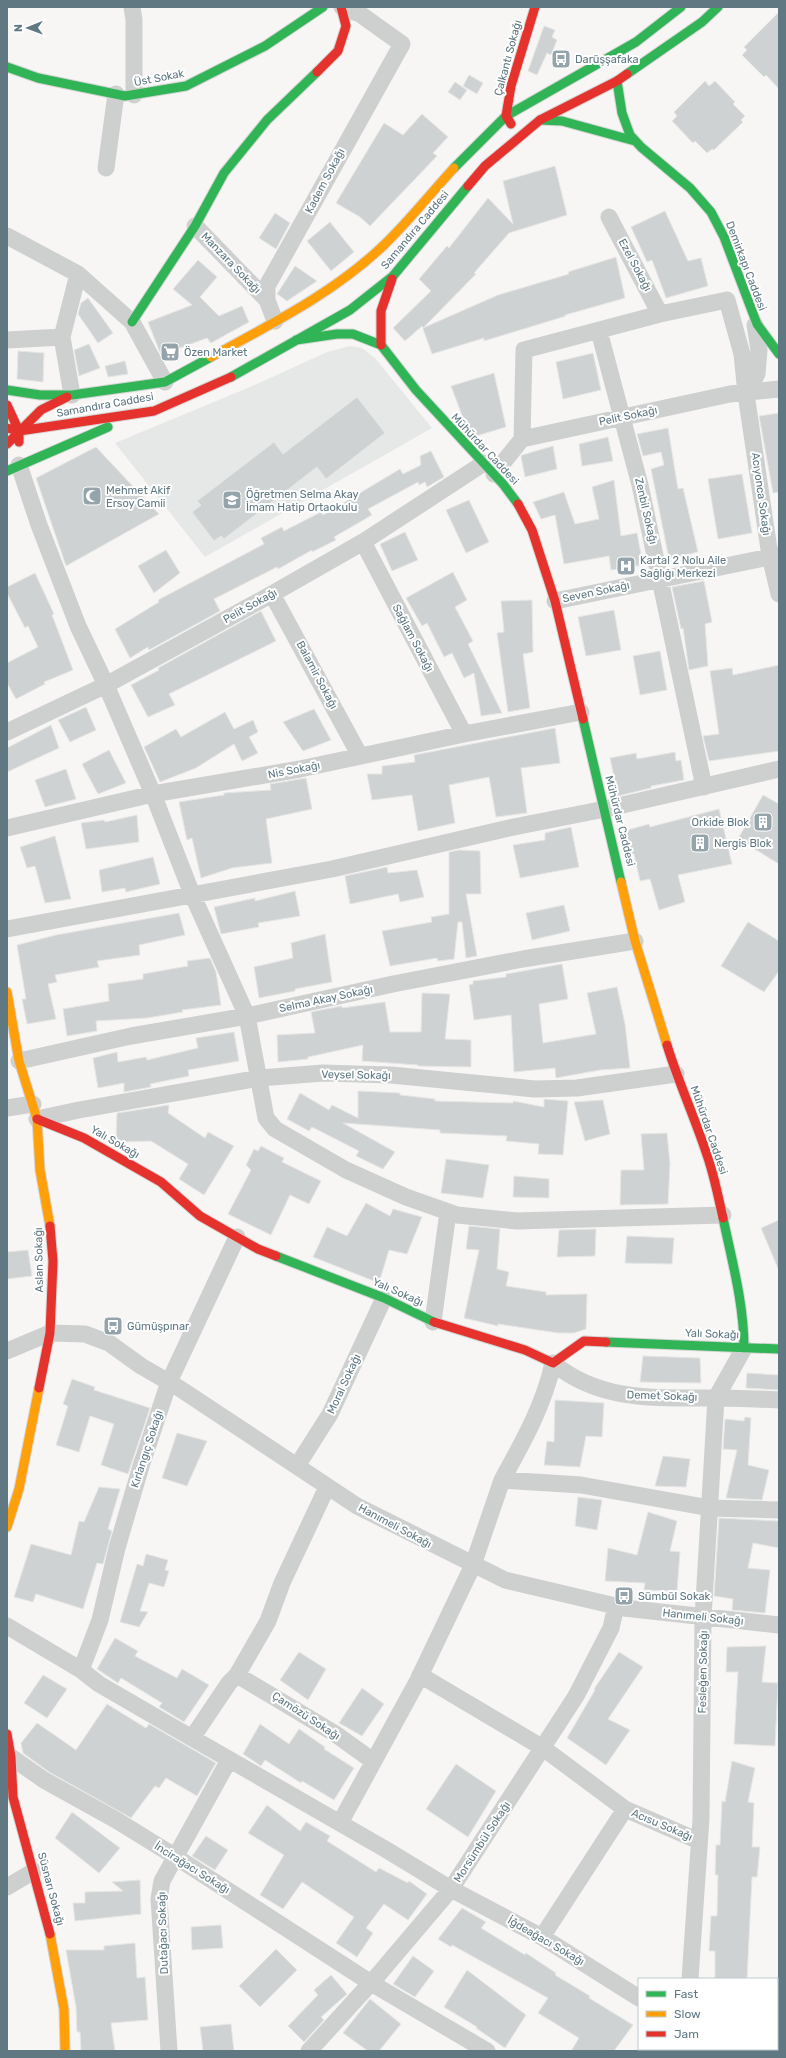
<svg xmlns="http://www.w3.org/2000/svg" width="786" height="2058" font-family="Rubik,sans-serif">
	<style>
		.built { fill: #e6e8e7 }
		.building { fill: #cfd2d2; stroke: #e6e6e5 }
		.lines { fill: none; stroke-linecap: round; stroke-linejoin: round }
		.fast-casing { stroke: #d3d4d4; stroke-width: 11 }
		.slow-casing { stroke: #d3d4d4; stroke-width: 11 }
		.jam-casing { stroke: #d3d4d4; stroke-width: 11 }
		.street { stroke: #ced0d0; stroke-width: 17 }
		.fast { stroke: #30b455; stroke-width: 9 }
		.slow { stroke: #ff9f0a; stroke-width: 9 }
		.jam { stroke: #e5322d; stroke-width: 9 }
		.labels { text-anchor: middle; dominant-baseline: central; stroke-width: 4; stroke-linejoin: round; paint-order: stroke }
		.street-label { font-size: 11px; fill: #5f7882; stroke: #fff }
		.poi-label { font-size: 11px; fill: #5f7882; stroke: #fff; text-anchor: start }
	</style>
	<rect width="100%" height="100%" fill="#f7f6f5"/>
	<path class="built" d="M350 346 362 348 375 358 432 428 205 557 115 443 257 384 327 352Z"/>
	<path class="building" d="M779 12V89L766 75 764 77 742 55 747 50 744 47Z
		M544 26 555 30 552 37 557 40 551 55 547 53 537 75 528 71Z
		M469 75 483 83 477 94 463 86Z
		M705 81 709 86 715 81 735 102 733 104 745 116 741 120 743 122 714 150 712 149 707 153 695 141 693 143 672 121 677 116 674 112Z
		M455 82 467 90 460 100 448 92Z
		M422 114 448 137 433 153 437 156 370 226 360 217 336 203 384 123 403 135Z
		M555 166 567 215 509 233 474 273 476 274 423 328 498 295 569 274 568 272 616 257 625 298 565 315 566 316 484 341V338L432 354 422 326 405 341 393 328 431 291 419 279 447 246 449 248 488 198 513 224 503 181Z
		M665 211 688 261 701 258 708 286 666 298 652 260 647 262 631 227Z
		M275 213 290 223 276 249 259 238Z
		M330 222 354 252 331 271 307 241Z
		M198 260 217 277 200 297 219 316 242 306 249 322 211 343 207 338 161 355 148 322 192 305 173 289Z
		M295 266 317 281 287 301 277 294Z
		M88 298 113 333 98 343 78 314 81 303Z
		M89 344 100 368 79 376 74 350Z
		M18 351 44 353 43 382 17 379Z
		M593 353 601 390 563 399 556 362Z
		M125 361 128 374 108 377 105 366Z
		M494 373 506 427 476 436 466 426 451 386Z
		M357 397 385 433 326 479 317 467 224 539 221 536 214 541 192 512 201 505 197 501 274 442 283 454Z
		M779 413V492L773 493 759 416Z
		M668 428 678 489 683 488 698 552 669 559 651 469 664 465 661 452 643 456 637 434Z
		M608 437 613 461 582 466 579 444Z
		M553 446 557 469 525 477 521 457 522 455Z
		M96 447 159 514 66 566 36 478Z
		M431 451 444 477 427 487 425 482 419 485 418 482 368 509 372 515 334 537 336 540 312 552V550L278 569 277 567 214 599 220 611 149 650 148 647 130 658 115 629 159 602 158 600 264 544 261 538 282 527 284 531 321 512 323 515 400 469 403 474 421 465 420 456Z
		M742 474 752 533 718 539 708 479Z
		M614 480 621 536 637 533 643 565 611 570 609 556 564 564 555 515 541 519 533 502 564 492 575 524 599 519 592 487Z
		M469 500 489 542 466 553 446 510Z
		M405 532 418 560 392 571 380 544Z
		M166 550 180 573 154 593 138 566Z
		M453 572 467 600 455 607 473 641 468 644 502 713 481 716 474 673 464 678 452 653 444 657 427 623 422 626 406 598Z
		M35 573 54 614 52 615 73 670 44 682 45 684 16 699 7 683V663L38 647 28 626 25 628 7 593V587Z
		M704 581 712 622 705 624 708 666 689 670 683 628 681 629 672 587Z
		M532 600 533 652 523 654 530 708 508 712 497 633 504 632 501 601Z
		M614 610 621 650 586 656 578 617Z
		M261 611 276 641 169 694 175 705 148 717 131 685 159 670 158 668Z
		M660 651 667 690 640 695 633 656Z
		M779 665V751L709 761 703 736 719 734 710 671 732 668 733 675Z
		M86 707 96 730 70 742 58 720Z
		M314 709 331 740 303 751 283 722Z
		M225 712 234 729 253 720 258 732 249 737 258 753 242 761 234 744 196 768 160 782 144 747 176 729 181 737Z
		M51 725 59 748 7 772V748Z
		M555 728 560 763 521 768 527 813 496 817 489 777 449 785 455 823 418 831 412 795 372 800 367 774H382V766L415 762 414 755Z
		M109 750 126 783 98 794 82 764Z
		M675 752 676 761 681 760 684 780 651 786V788L618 796 610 758 636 753 637 759Z
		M66 769 76 799 45 807 35 780Z
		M306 778 312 809 266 819 272 863 232 868 201 878 192 838 187 840 179 802 224 795V793L271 790 270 784Z
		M763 795 779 804V864L738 839Z
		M719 809 732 864 678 875 685 902 659 910 650 879 640 881 634 854H630L624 831 649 824 650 827Z
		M137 815 139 842 86 849 81 823 104 820 105 822Z
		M571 827 579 867 520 878 513 845 545 840V833Z
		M55 836 71 899 45 903 35 866 27 868 20 847Z
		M459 850 480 851 481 894H466L477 956 466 958 462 922H458L454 959 438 961 437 958 390 966 382 931 432 922 431 917 449 914V852Z
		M153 857 160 884 126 892 125 888 102 892 99 870Z
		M387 867 388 873 417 870 424 897 400 902 398 894 350 904 345 876Z
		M295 891 300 916 258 923 259 927 221 934 214 907 255 898V901Z
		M564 905 570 931 532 940 526 913Z
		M179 913 185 935 139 945 140 955 97 961 99 967 55 975 57 982 48 984 56 1019 27 1024 22 999H26L17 945 56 935Z
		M748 922 779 941V971L764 992 721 966Z
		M325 934 332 982 295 989V991L259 998 254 967 293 958 291 943Z
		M210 958 216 972 221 1005 182 1010 183 1012 147 1018 96 1021 97 1031 67 1036 63 1009 109 1001 108 984 143 979V974L188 966 187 961Z
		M562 964 568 999 539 1004 543 1043 596 1034 587 993 617 987 625 1024 630 1068 600 1070 556 1078 555 1068 514 1072 511 1015 474 1020 469 985 473 984V981L506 977V974Z
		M422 993 450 994 445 1039 471 1040V1067L418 1066V1065L362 1061 363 1045 308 1057V1059L278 1062 277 1035 315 1033 311 1012 331 1008 342 1006V1008L385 1002 390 1032H421Z
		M234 1032 239 1061 188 1070 189 1076 150 1084 151 1087 124 1092V1083L98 1088 93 1058 117 1052 118 1062 146 1057 147 1060 198 1048 196 1038Z
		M358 1091 400 1093V1095L435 1099V1101L513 1103V1101L544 1107V1099L568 1101 563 1155 538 1154 539 1144 506 1141 507 1136 440 1133V1130L343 1123 395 1152 383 1169 356 1156 359 1151 312 1127 309 1131 287 1119 300 1093 329 1110 332 1105 358 1118Z
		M603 1100 610 1134 585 1141 574 1102Z
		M169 1105 168 1113 205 1138 208 1132 234 1146 204 1195 179 1179 188 1164 151 1141 116 1142 117 1113Z
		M667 1133 670 1164 668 1204 620 1205 621 1170H644L641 1134Z
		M261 1146 284 1158 282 1162 321 1181 309 1204 290 1195 271 1235 228 1214 251 1170 246 1165 254 1149 258 1151Z
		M446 1159 489 1165 483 1198 441 1193Z
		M514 1176 549 1179V1198L513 1197Z
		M366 1203 390 1216 393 1209 422 1217 407 1254 389 1250 379 1283 313 1257 327 1227 347 1236Z
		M779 1220V1271L761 1228Z
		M469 1226 500 1229 497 1269 509 1272 506 1286 546 1292V1295L587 1294 586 1329 574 1333H558L498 1324V1326L464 1318 479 1250 466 1249Z
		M596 1229 595 1256 557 1257 559 1230Z
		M627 1236 674 1238 672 1264 625 1263Z
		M28 1250 32 1276 7 1279V1252Z
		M643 1356 700 1358 701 1383 640 1382Z
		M747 1373 779 1375V1390L746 1388Z
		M72 1379 95 1387 94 1390 150 1408 128 1474 101 1465 114 1424 90 1416 79 1452 56 1445 68 1406 63 1404Z
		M555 1400 604 1403 602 1437 586 1436 580 1467 544 1465 547 1441 554 1442Z
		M745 1417 751 1418 748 1465 769 1470 762 1500 726 1498 737 1450 723 1449 725 1419 744 1421Z
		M177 1433 207 1441 187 1486 162 1478Z
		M663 1456 690 1459 686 1487 655 1486Z
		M99 1487 120 1489 108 1529 112 1531 103 1564 97 1563 83 1609 36 1594 33 1602 14 1597 31 1544 71 1555 79 1521 84 1522Z
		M578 1497 602 1500 597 1530 575 1526Z
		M648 1512 677 1521 670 1551 680 1552 677 1591 644 1590 645 1583 605 1581 608 1548 637 1555Z
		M719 1518 779 1521V1548L753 1543 748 1568 770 1570 765 1613 732 1610 733 1599 714 1596Z
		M146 1554 168 1560 165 1570 169 1571 164 1587 149 1583 140 1611 148 1612 139 1627 120 1622 137 1564 143 1566Z
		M115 1638 138 1651 135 1656 177 1678 182 1669 209 1685 184 1722 159 1707 162 1703 121 1678 118 1683 97 1669Z
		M766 1646 762 1682 778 1683 775 1746 734 1744 738 1672H726L727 1647Z
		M299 1652 326 1669 308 1700 280 1680Z
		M619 1652 643 1667 608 1719 630 1730 606 1765 567 1738 595 1690 594 1689Z
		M43 1675 67 1689 47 1718 24 1703Z
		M362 1688 384 1704 362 1736 339 1723Z
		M107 1704 146 1728 149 1724 216 1763 197 1796 166 1778 159 1788 155 1786 131 1818 49 1772 23 1753 21 1743 37 1723 76 1750Z
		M260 1724 289 1744 299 1729 325 1747 324 1749 354 1768 334 1800 302 1781 301 1783 265 1760 261 1766 243 1754Z
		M732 1761 755 1768 748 1802 754 1803 752 1847H760L757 1877H752L747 1979H715V1951H709L711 1916H717L718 1875H715L716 1845H720L722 1801 725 1802Z
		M456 1764 496 1791 468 1837 426 1809Z
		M267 1805 300 1831 306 1822 330 1836 327 1841 376 1872 379 1868 408 1883 409 1881 427 1894 408 1920 384 1904 366 1928 373 1933 357 1957 336 1943 354 1917 302 1882 283 1909 260 1895 284 1855 248 1833Z
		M72 1812 120 1848 99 1873 55 1838Z
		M206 1836 228 1850 215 1870 192 1856Z
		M140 1880 141 1914 75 1921 73 1903H85V1892L123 1891 112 1882Z
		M462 1908 486 1922 481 1928 525 1955 526 1953 556 1973 555 1975 590 1996 589 1998 633 2025 614 2051H571L579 2038 538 2013 548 1998 452 1945 451 1947 438 1939Z
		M221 1925 223 1948 192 1950 191 1927Z
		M135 1943 137 1978 145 1977 148 2020 111 2023 115 2051H81L80 2032H77L76 2007 66 1950H104V1946Z
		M276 1949 297 1970 260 2007 239 1986Z
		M413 1956 434 1971 415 1997 393 1984Z
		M467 1970 526 2015 505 2048 476 2028 477 2027 444 2007Z
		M331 1975 347 1994 321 2017 324 2020 304 2042 288 2026 318 1995 314 1990Z
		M370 1999 401 2024 379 2051H368L343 2033Z
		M231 2024 234 2051H203L200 2027Z"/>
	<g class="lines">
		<g class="fast-casing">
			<path id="fast" d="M7 67 38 78 125 96 186 86 265 46 323 7
				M627 74 702 22 718 7
				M617 81 622 113 630 135 641 147 690 188 711 212 724 237 757 324 779 354
				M540 120 562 121 635 141
				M454 168 506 116 636 42 681 7
				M132 322 195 226 224 173 267 120 317 72
				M296 340 337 334H353L381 345 416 390 503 484 518 504
				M231 377 350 310 393 276 468 186
				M7 390 40 395H72L165 382 211 357
				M7 471 108 427
				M583 719 621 882
				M723 1218C732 1261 744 1304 744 1348
				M276 1256 384 1298 434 1322
				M606 1342 779 1349"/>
		</g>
		<g class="slow-casing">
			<path id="slow" d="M211 357C271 324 334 293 384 245 409 221 431 193 454 168
				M621 882 635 941 667 1045
				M7 992 19 1061 37 1119 40 1170 50 1226
				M7 1527 19 1489 39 1388
				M50 1934 64 2009 65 2051"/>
		</g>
		<g class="jam-casing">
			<path id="jam" d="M317 72 338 51 346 26 341 7
				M511 124 506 116 511 86 535 7
				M468 186 485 166 540 120 617 81 627 74
				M381 345V311L392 279
				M7 405 19 431V442
				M7 428 19 431 154 411 231 377
				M7 444 41 410 67 397
				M518 504 532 530 555 601 583 719
				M667 1045C678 1081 694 1116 706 1152 714 1174 718 1196 723 1218
				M37 1119 84 1138 161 1182 200 1216 258 1249 276 1256
				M434 1322 525 1350 553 1363 584 1341 606 1342
				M39 1388 50 1333 53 1261 50 1226
				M7 1734 11 1757 13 1797 50 1934"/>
		</g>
		<path class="street" d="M132 7 134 20V95
			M106 168 116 94
			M609 217 660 314
			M195 226 267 300
			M7 236 78 274 132 322 165 382
			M275 321 267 300V286L402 44 360 14 342 7
			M599 331 640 485 704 787
			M7 340 62 337
			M746 394 757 374 759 350 755 325
			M72 395 62 337 78 274
			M522 439 524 350 660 314 727 300 742 354 746 394 770 556 779 594
			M19 465 39 525 78 626 106 685 153 794 192 894 247 1016 266 1118 275 1129 346 1170 406 1197 457 1215 517 1221 723 1215
			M494 474 522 439 730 394 779 389
			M363 542 464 734
			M272 594 360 756
			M555 601 779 555
			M7 732 106 685 272 594 363 542 484 463
			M7 828 153 794 300 769 464 734 581 712
			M7 929 332 869 509 828 605 809 779 769
			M19 1061 131 1036 247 1016 393 984 523 959 635 941
			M7 1108 33 1104
			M37 1119 79 1110 260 1078 323 1073 391 1075 535 1089 577 1088 676 1074
			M433 1322 448 1212
			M7 1351 50 1333 85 1334 109 1343 141 1366 179 1388 357 1506 505 1580 624 1608 779 1625
			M297 1466 330 1414 384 1298
			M502 1480C523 1442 544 1405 553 1363 599 1401 653 1398 709 1398 732 1398 756 1399 779 1400
			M7 1626 81 1670 99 1684 192 1738 229 1683 237 1675 268 1621 282 1583 327 1487
			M81 1670 100 1620 117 1548 141 1466 169 1382 237 1237
			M237 1675 334 1733 373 1761
			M420 1675 543 1748 625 1809 542 1937
			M192 1738 385 1849 451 1889 542 1937 639 1998
			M7 1759 11 1757 44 1780 116 1820 176 1857 371 1983 487 2051
			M625 1809 699 1841
			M340 1823 418 1680 473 1565 502 1480 581 1485 710 1508 779 1510
			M7 1887 34 1871
			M690 1979 701 1819 703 1618 716 1398 744 1348
			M721 2049 725 2051
			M169 2051 159 1899 162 1881 229 1760
			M309 2051 378 1975 451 1889 576 1696 611 1628 616 1606
			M662 2051 663 2049"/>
		<use href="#fast" class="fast"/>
		<use href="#slow" class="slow"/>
		<use href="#jam" class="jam"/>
	</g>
	<defs>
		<g id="bus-square" transform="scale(1)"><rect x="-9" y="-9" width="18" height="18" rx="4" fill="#94a4aa" stroke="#fff"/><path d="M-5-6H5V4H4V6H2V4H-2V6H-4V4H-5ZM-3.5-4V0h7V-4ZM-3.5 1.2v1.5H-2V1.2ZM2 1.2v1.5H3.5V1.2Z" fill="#fff"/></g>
		<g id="supermarket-square" transform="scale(1)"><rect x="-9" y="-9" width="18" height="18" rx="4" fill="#94a4aa" stroke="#fff"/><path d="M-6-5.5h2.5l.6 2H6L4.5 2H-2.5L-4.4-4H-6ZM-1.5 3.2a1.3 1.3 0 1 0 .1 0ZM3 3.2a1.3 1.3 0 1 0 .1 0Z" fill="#fff"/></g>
		<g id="mosque-square" transform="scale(1)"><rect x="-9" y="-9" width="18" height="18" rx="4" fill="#94a4aa" stroke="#fff"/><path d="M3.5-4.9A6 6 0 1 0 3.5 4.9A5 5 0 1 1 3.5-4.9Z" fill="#fff"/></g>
		<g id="school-square" transform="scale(1)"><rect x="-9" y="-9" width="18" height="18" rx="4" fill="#94a4aa" stroke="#fff"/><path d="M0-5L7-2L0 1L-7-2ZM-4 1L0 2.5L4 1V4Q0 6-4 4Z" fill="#fff"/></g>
		<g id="hospital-square" transform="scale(1)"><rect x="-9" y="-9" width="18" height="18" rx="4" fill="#94a4aa" stroke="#fff"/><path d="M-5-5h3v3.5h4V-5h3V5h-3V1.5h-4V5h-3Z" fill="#fff"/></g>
		<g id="building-square" transform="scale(1)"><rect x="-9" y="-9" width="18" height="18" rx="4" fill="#94a4aa" stroke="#fff"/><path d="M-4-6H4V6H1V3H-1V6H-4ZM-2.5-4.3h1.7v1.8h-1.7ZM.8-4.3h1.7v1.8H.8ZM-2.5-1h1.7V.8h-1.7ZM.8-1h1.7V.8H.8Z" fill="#fff"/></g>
	</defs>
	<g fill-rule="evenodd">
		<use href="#bus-square" x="561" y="59"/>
		<use href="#supermarket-square" x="170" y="352"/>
		<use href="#mosque-square" x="92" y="496"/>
		<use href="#school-square" x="232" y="500"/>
		<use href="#hospital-square" x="626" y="566"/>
		<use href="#building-square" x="763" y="822"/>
		<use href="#building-square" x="700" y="843"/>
		<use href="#bus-square" x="113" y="1326"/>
		<use href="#bus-square" x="624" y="1596"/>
	</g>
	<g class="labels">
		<g class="street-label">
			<text transform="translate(508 58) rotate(-75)">Çalkantı Sokağı</text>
			<text transform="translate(159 78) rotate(-11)">Üst Sokak</text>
			<text transform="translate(325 181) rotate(-62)">Kadem Sokağı</text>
			<text transform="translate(415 230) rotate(-50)">Samandıra Caddesi</text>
			<text transform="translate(231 263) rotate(46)">Manzara Sokağı</text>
			<text transform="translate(635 265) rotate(62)">Ezel Sokağı</text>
			<text transform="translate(746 266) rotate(69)">Demirkapı Caddesi</text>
			<text transform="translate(105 405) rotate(-10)">Samandıra Caddesi</text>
			<text transform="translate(628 416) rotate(-12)">Pelit Sokağı</text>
			<text transform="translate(485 449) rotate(47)">Mühürdar Caddesi</text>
			<text transform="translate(761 494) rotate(82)">Acıyonca Sokağı</text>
			<text transform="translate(646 511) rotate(77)">Zenbil Sokağı</text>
			<text transform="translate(596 592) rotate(-12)">Seven Sokağı</text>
			<text transform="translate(250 606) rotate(-29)">Pelit Sokağı</text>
			<text transform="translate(413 638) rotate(62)">Sağlam Sokağı</text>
			<text transform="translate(317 675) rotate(62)">Balamir Sokağı</text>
			<text transform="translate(294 770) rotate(-11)">Nis Sokağı</text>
			<text transform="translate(620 821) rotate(76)">Mühürdar Caddesi</text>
			<text transform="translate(326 999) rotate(-12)">Selma Akay Sokağı</text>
			<text transform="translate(356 1075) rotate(1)">Veysel Sokağı</text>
			<text transform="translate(709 1130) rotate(71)">Mühürdar Caddesi</text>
			<text transform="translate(115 1142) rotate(30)">Yalı Sokağı</text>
			<text transform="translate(39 1260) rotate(-91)">Aslan Sokağı</text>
			<text transform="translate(398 1292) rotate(24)">Yalı Sokağı</text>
			<text transform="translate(712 1334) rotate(2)">Yalı Sokağı</text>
			<text transform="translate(344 1384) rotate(-65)">Moral Sokağı</text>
			<text transform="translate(662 1396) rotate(2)">Demet Sokağı</text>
			<text transform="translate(147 1449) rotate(-72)">Kırlangıç Sokağı</text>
			<text transform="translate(395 1526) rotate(28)">Hanımeli Sokağı</text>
			<text transform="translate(703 1617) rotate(6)">Hanımeli Sokağı</text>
			<text transform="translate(703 1672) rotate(-89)">Fesleğen Sokağı</text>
			<text transform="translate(306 1716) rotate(33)">Çamözü Sokağı</text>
			<text transform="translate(662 1825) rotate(23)">Acısu Sokağı</text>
			<text transform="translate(482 1842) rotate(-57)">Morsümbül Sokağı</text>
			<text transform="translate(192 1868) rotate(32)">İncirağacı Sokağı</text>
			<text transform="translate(51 1889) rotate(75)">Süsnarı Sokağı</text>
			<text transform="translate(163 1933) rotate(-92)">Dutağacı Sokağı</text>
			<text transform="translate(546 1941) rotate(30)">İğdeağacı Sokağı</text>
		</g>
		<g class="poi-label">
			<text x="575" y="59">Darüşşafaka</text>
			<text x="184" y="352">Özen Market</text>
			<text x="106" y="490">Mehmet Akif<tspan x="106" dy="13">Ersoy Camii</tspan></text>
			<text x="246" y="494">Öğretmen Selma Akay<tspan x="246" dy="13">İmam Hatip Ortaokulu</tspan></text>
			<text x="640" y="560">Kartal 2 Nolu Aile<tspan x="640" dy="13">Sağlığı Merkezi</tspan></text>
			<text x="749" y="822" text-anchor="end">Orkide Blok</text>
			<text x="714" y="843">Nergis Blok</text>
			<text x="127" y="1326">Gümüşpınar</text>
			<text x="638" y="1596">Sümbül Sokak</text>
		</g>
	</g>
	<rect width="786" height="2058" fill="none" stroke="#5f7882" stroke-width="16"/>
	<rect x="638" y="1978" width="140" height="72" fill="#ffffff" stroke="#bfc9cd"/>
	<rect x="646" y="1991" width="20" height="6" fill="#30b455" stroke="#bfc9cd"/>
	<text x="674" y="1998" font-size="12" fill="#5f7882">Fast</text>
	<rect x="646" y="2011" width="20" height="6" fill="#ff9f0a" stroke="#bfc9cd"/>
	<text x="674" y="2018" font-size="12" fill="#5f7882">Slow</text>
	<rect x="646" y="2031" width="20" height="6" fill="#e5322d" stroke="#bfc9cd"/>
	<text x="674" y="2038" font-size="12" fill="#5f7882">Jam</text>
	<g transform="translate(28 28) rotate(269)" stroke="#ffffff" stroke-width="3" paint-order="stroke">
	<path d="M0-3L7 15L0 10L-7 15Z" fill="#5f7882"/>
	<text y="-6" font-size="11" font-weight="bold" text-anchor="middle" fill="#5f7882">N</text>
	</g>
</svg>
